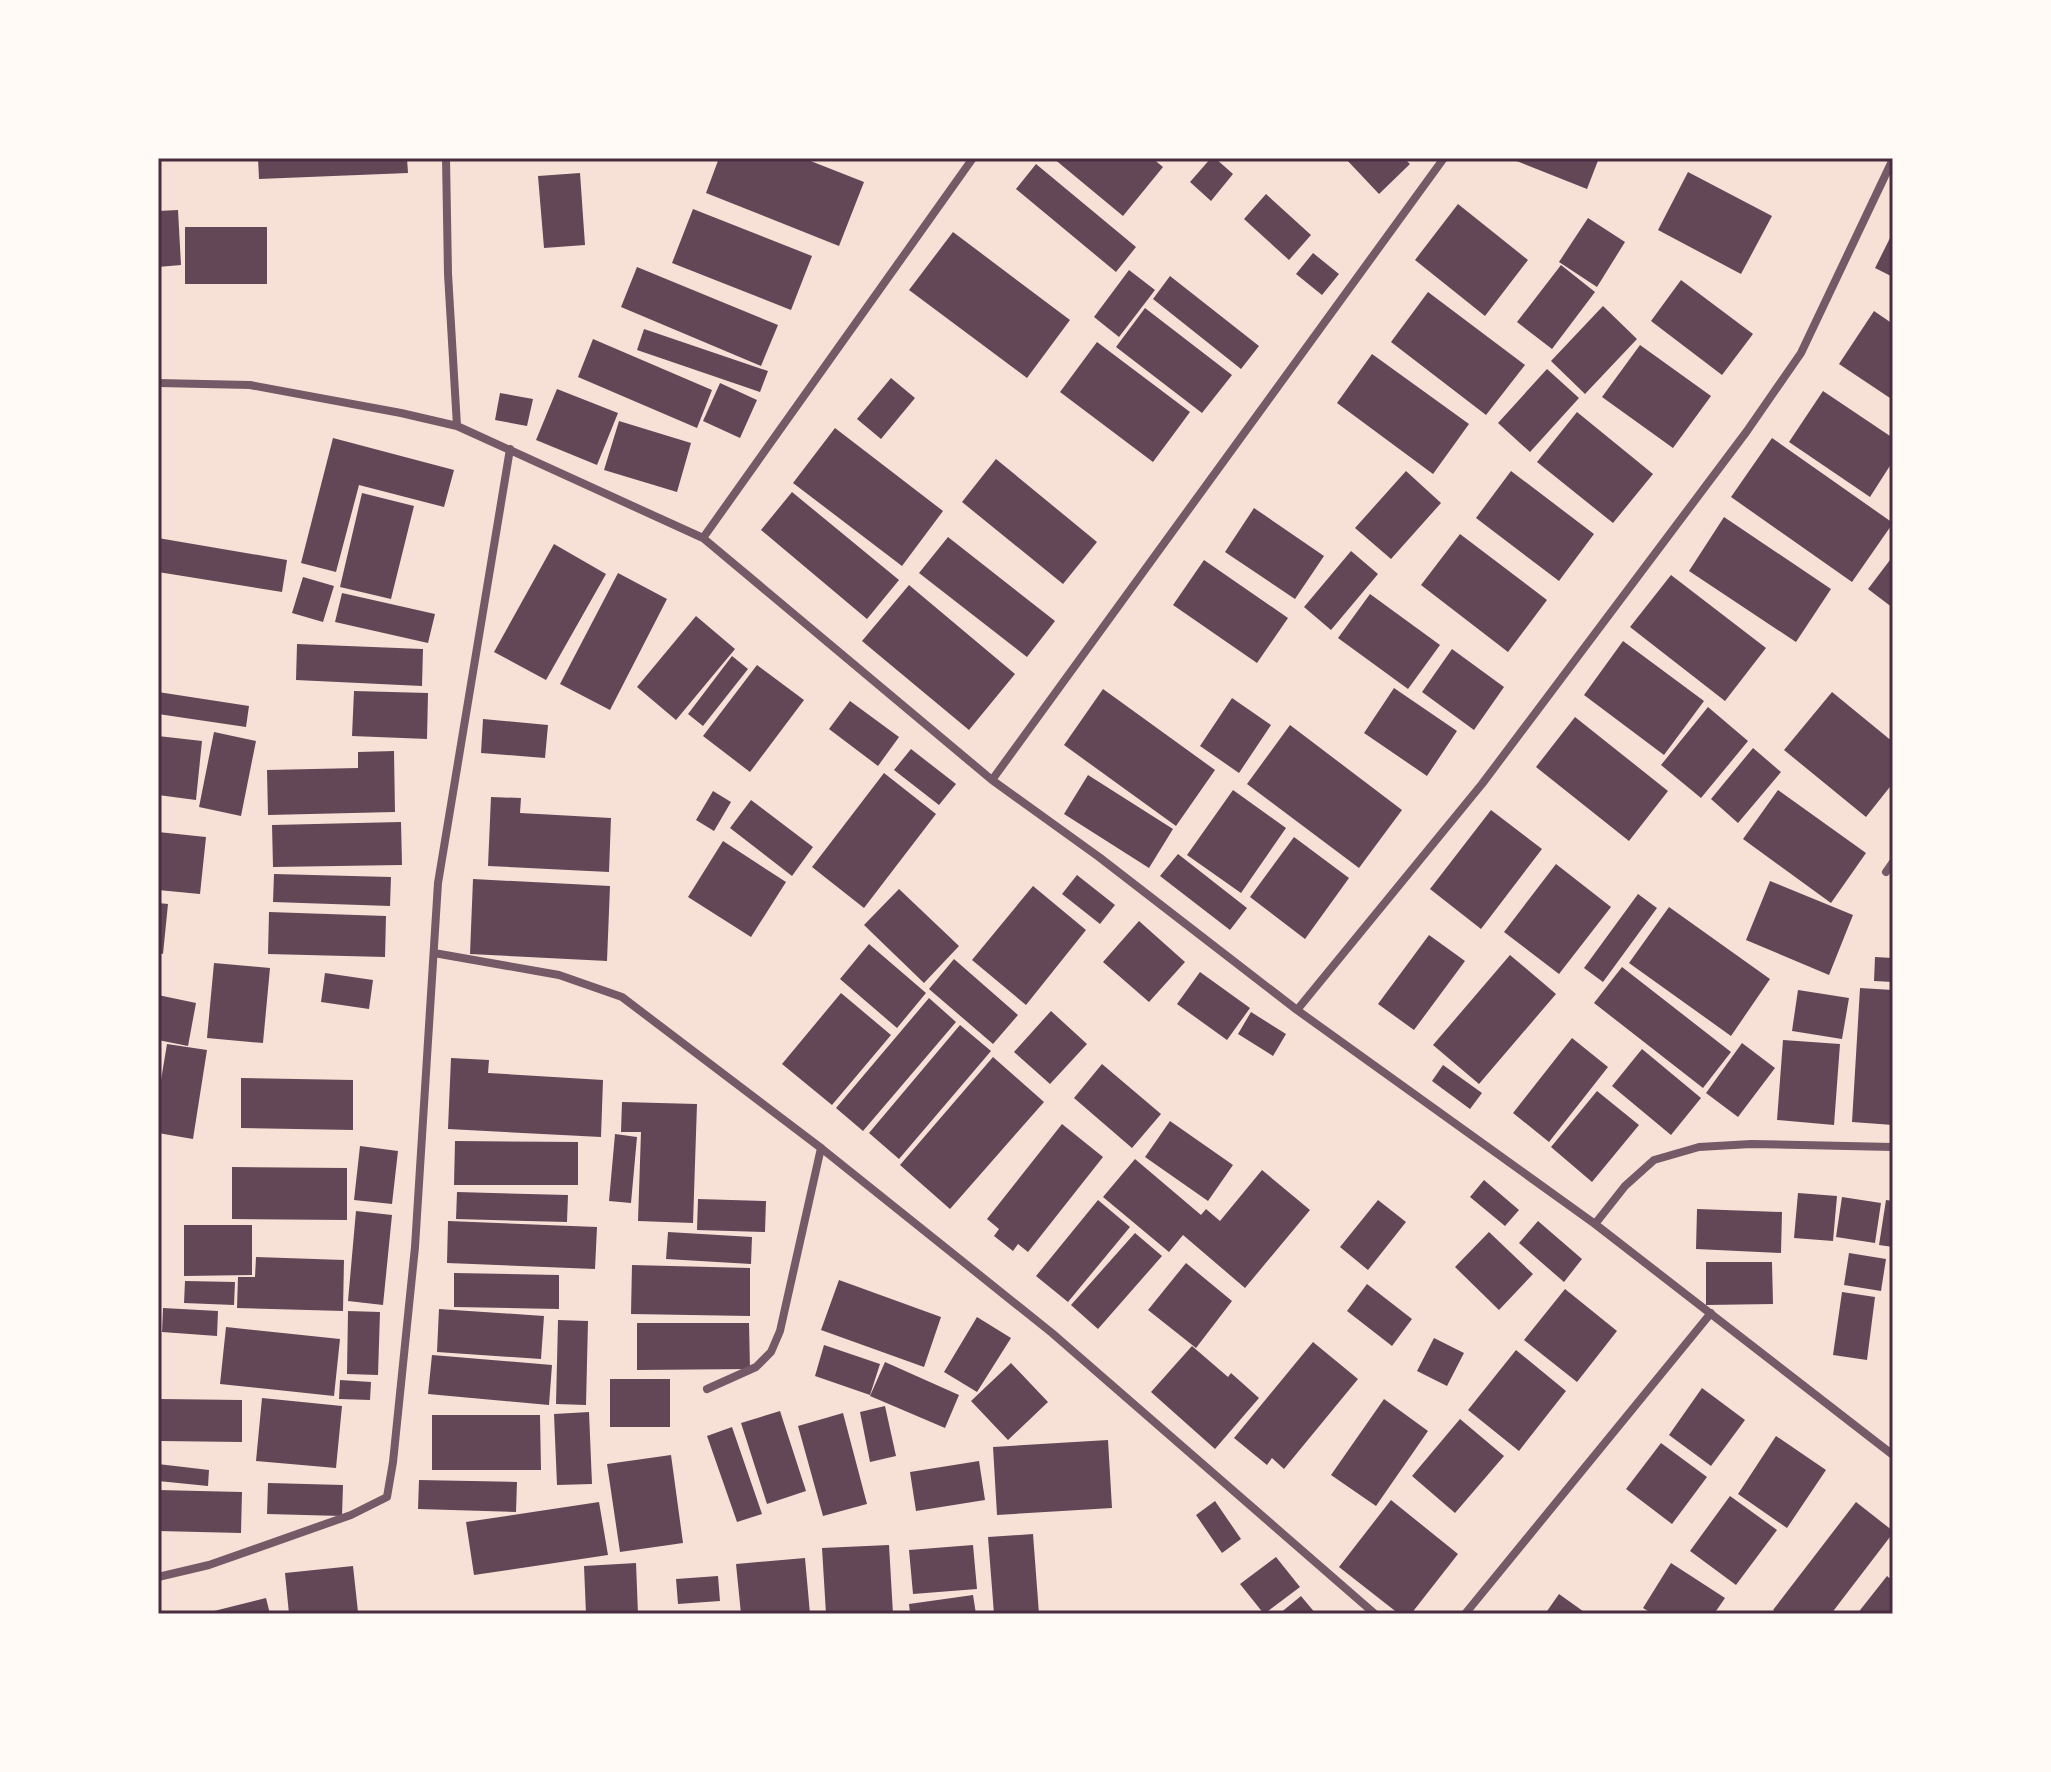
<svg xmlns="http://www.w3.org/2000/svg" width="2051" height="1772" font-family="'Asap Condensed',sans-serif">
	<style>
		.building { fill: #644757 }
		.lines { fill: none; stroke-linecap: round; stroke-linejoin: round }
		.minor { stroke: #755966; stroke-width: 8 }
		.neatline { fill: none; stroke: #4a2c40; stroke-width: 3 }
	</style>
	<rect width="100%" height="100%" fill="#f7e1d7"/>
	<path class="building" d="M258 158H407L408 173 259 179Z
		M719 158H803L864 182 839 246 706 193Z
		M1053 158H1152L1163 167 1123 216Z
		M1211 158H1215L1233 174 1211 201 1190 182Z
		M1345 158H1404L1410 164 1379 194Z
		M1509 158H1599L1587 189Z
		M1036 164 1136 247 1116 272 1016 189Z
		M1688 172 1772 216 1741 274 1658 230Z
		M580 173 585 245 544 248 538 176Z
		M1266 194 1311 235 1289 260 1244 219Z
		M1458 204 1528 260 1485 316 1415 260Z
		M693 209 812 256 791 310 672 263Z
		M178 210 181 265 158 267V211Z
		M1588 218 1625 242 1597 287 1559 262Z
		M185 227H267V284H185Z
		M953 232 1070 320 1027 378 909 290Z
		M1893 232V277L1875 268Z
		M1313 253 1339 274 1322 295 1296 274Z
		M1561 265 1595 292 1552 349 1517 322Z
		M637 267 778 325 761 366 621 307Z
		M1129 270 1155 290 1119 337 1094 317Z
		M1170 276 1259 346 1241 369 1153 299Z
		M1681 280 1753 334 1722 375 1651 321Z
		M1428 292 1525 365 1486 415 1391 342Z
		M1603 306 1637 339 1585 394 1551 361Z
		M1145 308 1232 375 1202 413 1116 347Z
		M1874 311 1893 324V400L1839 364Z
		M644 329 768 371 760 392 637 350Z
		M593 339 712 390 697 428 578 377Z
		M1097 342 1190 412 1153 462 1060 392Z
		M1640 345 1711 396 1673 448 1602 397Z
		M1372 354 1469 424 1433 474 1337 403Z
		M1547 369 1579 398 1530 452 1498 423Z
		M891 378 915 398 881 439 857 419Z
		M720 383 757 400 740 438 703 421Z
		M557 389 618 413 597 465 536 440Z
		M1823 391 1893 438V461L1870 497 1789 442Z
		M500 393 533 399 527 426 495 420Z
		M1577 412 1653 474 1613 523 1537 462Z
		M619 421 691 443 677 492 604 470Z
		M835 428 943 511 902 566 793 483Z
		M333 438 454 470 444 507 359 485 336 572 301 563Z
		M1772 438 1893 523 1852 582 1731 497Z
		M996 459 1097 542 1063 584 962 502Z
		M1406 471 1441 503 1391 559 1355 528Z
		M1511 471 1594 534 1559 581 1476 518Z
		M792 492 899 580 867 619 761 530Z
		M362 493 414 506 391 599 340 587Z
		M1254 508 1324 556 1295 599 1225 552Z
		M1724 517 1831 589 1796 642 1689 571Z
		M1460 534 1547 600 1508 652 1421 585Z
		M948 537 1055 621 1027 657 919 573Z
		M158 538 287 560 282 592 158 572Z
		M554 544 606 574 546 680 494 652Z
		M1351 551 1378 574 1331 630 1304 607Z
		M1893 556V608L1868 589Z
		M1204 560 1288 618 1257 663 1173 605Z
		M618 573 667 599 610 710 560 684Z
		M1671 575 1766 648 1725 701 1630 627Z
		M303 577 334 586 323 622 292 613Z
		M909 585 1015 674 969 730 862 641Z
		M342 593 435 614 428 643 335 622Z
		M1370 594 1440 645 1408 689 1338 638Z
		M696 616 735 649 676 720 637 687Z
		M1623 641 1704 701 1664 755 1584 695Z
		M297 644 423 649 422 686 296 680Z
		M1452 649 1504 687 1474 730 1422 692Z
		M732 656 748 669 703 726 688 714Z
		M757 665 804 700 750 772 703 736Z
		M1394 688 1457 731 1427 776 1364 733Z
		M1103 689 1215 770 1176 826 1064 745Z
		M354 691 428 693 427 739 352 736Z
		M158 692 249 706 246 727 158 714Z
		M1832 692 1893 742V783L1866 817 1784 750Z
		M1232 698 1271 725 1239 773 1200 746Z
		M850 701 899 737 878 766 829 729Z
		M1708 707 1748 741 1701 798 1661 765Z
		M1575 717 1668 791 1629 841 1536 767Z
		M483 719 548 725 545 758 481 753Z
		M1290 725 1402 810 1359 868 1247 784Z
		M214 732 256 741 241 816 199 807Z
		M158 736 202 741 196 800 158 795Z
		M1753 748 1781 772 1738 823 1711 799Z
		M911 749 956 784 939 805 894 770Z
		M394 751 395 812 268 815 267 770 358 768V752Z
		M884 773 936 814 864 908 812 867Z
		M1088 775 1173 829 1149 868 1064 814Z
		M1233 790 1286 828 1241 893 1187 855Z
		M1778 790 1866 853 1831 903 1743 839Z
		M713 791 731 802 714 831 696 820Z
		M491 797 521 798 520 813 611 818 609 872 488 866Z
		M751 800 813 847 792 876 730 828Z
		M1491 810 1542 849 1481 929 1430 889Z
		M401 822 402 865 273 867 272 825Z
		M158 832 206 837 200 894 158 890Z
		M1294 837 1349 878 1305 939 1250 897Z
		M723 841 786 882 751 937 688 897Z
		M1178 854 1247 908 1230 930 1160 876Z
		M1556 864 1611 907 1559 974 1504 932Z
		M274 874 391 877 390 906 273 902Z
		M1077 875 1115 905 1100 924 1062 894Z
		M473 879 610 886 607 961 470 954Z
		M1770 881 1853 915 1829 975 1746 940Z
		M1033 886 1086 930 1026 1005 972 960Z
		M899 889 959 946 924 983 864 925Z
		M1638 894 1657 908 1603 982 1584 968Z
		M158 903 168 904 163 954 158 953Z
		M1669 907 1770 979 1731 1036 1629 963Z
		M269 912 386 916 385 957 268 954Z
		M1139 921 1185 962 1149 1002 1103 962Z
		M1429 935 1465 961 1414 1030 1378 1004Z
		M869 944 926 993 897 1028 840 979Z
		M1510 955 1556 994 1479 1084 1433 1045Z
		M1875 957 1893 958V982L1874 981Z
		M954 959 1018 1015 993 1044 929 989Z
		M214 963 270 968 263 1043 207 1038Z
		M1622 967 1731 1052 1703 1088 1594 1003Z
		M1200 972 1250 1008 1227 1040 1177 1004Z
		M325 973 373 980 369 1009 321 1002Z
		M1860 988 1893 990V1125L1852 1122Z
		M1798 990 1849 998 1842 1039 1792 1031Z
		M841 993 891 1035 832 1105 782 1064Z
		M158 995 196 1003 188 1046 158 1040Z
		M929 998 956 1022 863 1131 836 1108Z
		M1051 1011 1087 1044 1050 1084 1014 1052Z
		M1251 1012 1286 1034 1273 1056 1238 1034Z
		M960 1025 991 1051 899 1159 869 1133Z
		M1572 1038 1608 1067 1549 1142 1513 1113Z
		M1783 1040 1840 1044 1834 1125 1777 1120Z
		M1742 1043 1775 1068 1738 1117 1706 1093Z
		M167 1044 207 1050 193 1139 158 1133V1098Z
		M1642 1049 1701 1098 1671 1135 1612 1086Z
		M993 1057 1044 1102 950 1209 900 1165Z
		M451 1058 489 1060 488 1073 603 1080 601 1137 448 1129Z
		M1102 1064 1161 1114 1132 1148 1074 1098Z
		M1443 1065 1482 1093 1470 1109 1432 1081Z
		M241 1078 353 1080V1130L241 1128Z
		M1597 1091 1639 1125 1592 1182 1551 1147Z
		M622 1102 697 1104 693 1223 638 1221 641 1132H621Z
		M1170 1121 1233 1165 1208 1201 1145 1157Z
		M1062 1124 1103 1157 1028 1252 1018 1244 1013 1251 994 1236 999 1229 987 1219Z
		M615 1134 637 1137 631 1203 609 1201Z
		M455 1141 578 1142V1185H454Z
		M360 1146 398 1151 392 1204 354 1200Z
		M1135 1159 1201 1215 1206 1209 1220 1221 1262 1170 1310 1210 1245 1288 1183 1235 1169 1252 1103 1197Z
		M232 1167 347 1168V1220L232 1219Z
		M1484 1180 1519 1210 1505 1226 1470 1197Z
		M457 1192 568 1195 567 1222 456 1219Z
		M1798 1193 1837 1196 1833 1241 1794 1238Z
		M1842 1197 1881 1203 1875 1243 1836 1237Z
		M698 1199 766 1201 765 1232 697 1230Z
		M1098 1200 1130 1227 1068 1302 1036 1276Z
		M1378 1200 1406 1222 1368 1270 1340 1247Z
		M1886 1200 1893 1201V1247L1879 1245Z
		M1697 1209 1782 1212 1781 1253 1696 1249Z
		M356 1211 392 1215 383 1305 348 1301Z
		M448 1221 597 1227 595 1269 447 1263Z
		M1538 1221 1582 1259 1564 1282 1519 1243Z
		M184 1225H252V1275L184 1276Z
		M668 1232 752 1237 751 1264 666 1259Z
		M1489 1232 1533 1274 1499 1310 1455 1267Z
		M1135 1233 1162 1256 1098 1329 1071 1305Z
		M1849 1253 1886 1259 1881 1291 1844 1285Z
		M256 1257 344 1260 343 1311 237 1308 238 1277H255Z
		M1706 1262H1772L1773 1304 1706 1305Z
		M1186 1263 1232 1301 1196 1348 1148 1310Z
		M632 1265 750 1268V1316L631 1314Z
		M454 1273 559 1275V1309L454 1307Z
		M839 1280 941 1317 924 1367 821 1330Z
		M185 1281 235 1282 234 1305 184 1303Z
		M1367 1284 1412 1319 1392 1346 1347 1311Z
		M1565 1289 1617 1331 1577 1382 1524 1340Z
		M1842 1292 1875 1297 1867 1360 1833 1355Z
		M163 1308 218 1311 217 1336 162 1332Z
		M439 1309 544 1316 541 1359 437 1352Z
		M348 1311 380 1312 378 1375 347 1374Z
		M977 1317 1011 1338 977 1392 944 1372Z
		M558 1320 588 1321 586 1405 556 1404Z
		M637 1323H749L750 1369 637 1370Z
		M226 1327 340 1339 334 1396 220 1384Z
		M1434 1338 1464 1353 1447 1386 1417 1371Z
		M1313 1342 1358 1379 1284 1469 1272 1458 1267 1465 1234 1438Z
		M824 1345 880 1364 870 1395 815 1376Z
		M1192 1346 1228 1377 1231 1373 1259 1398 1215 1449 1151 1392Z
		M1516 1350 1566 1391 1519 1451 1468 1410Z
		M432 1355 552 1365 549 1405 428 1394Z
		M885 1362 959 1395 945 1428 870 1396Z
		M1011 1363 1048 1402 1008 1440 971 1401Z
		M610 1379H670V1427H610Z
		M340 1380 371 1382 370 1400 339 1399Z
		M1702 1388 1745 1420 1711 1466 1669 1435Z
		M262 1398 342 1406 336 1468 256 1461Z
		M161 1399 242 1400V1442L160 1441Z
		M1384 1399 1428 1431 1376 1506 1331 1475Z
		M885 1406 896 1456 870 1462 860 1412Z
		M780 1411 806 1491 767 1504 741 1423Z
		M589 1412 592 1484 557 1485 554 1414Z
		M843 1413 867 1504 823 1516 798 1426Z
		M432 1415H540L541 1470H432Z
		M1460 1419 1504 1456 1455 1513 1412 1476Z
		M732 1427 762 1514 737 1522 707 1436Z
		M1776 1436 1826 1470 1787 1528 1738 1494Z
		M1108 1440 1112 1508 997 1515 993 1447Z
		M1661 1443 1707 1477 1672 1524 1626 1489Z
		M671 1455 683 1543 620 1552 607 1464Z
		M979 1461 985 1500 916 1511 910 1472Z
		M158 1464 209 1470 208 1486 158 1481Z
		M419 1480 517 1482 516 1512 418 1509Z
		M268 1483 343 1485 342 1516 267 1514Z
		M158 1490 242 1492 241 1533 158 1531Z
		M1730 1496 1777 1530 1736 1585 1690 1551Z
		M1391 1500 1458 1554 1411 1614H1399L1339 1567Z
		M1215 1501 1241 1539 1222 1553 1196 1515Z
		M599 1502 608 1555 474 1575 466 1522Z
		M1856 1502 1893 1531V1533L1831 1614H1779L1773 1610Z
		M1033 1534 1039 1614H994L988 1537Z
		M889 1545 893 1614H826L822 1548Z
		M973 1545 977 1589 913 1594 909 1550Z
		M1276 1557 1300 1587 1264 1614 1240 1584Z
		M805 1558 810 1614H741L736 1564Z
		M636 1563 638 1614H586L584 1566Z
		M1671 1563 1725 1598 1714 1614H1653L1643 1608Z
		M353 1566 358 1612 289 1614 285 1573Z
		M718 1576 720 1601 678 1604 676 1579Z
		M1887 1576 1893 1581V1614H1857Z
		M1559 1594 1587 1614H1545Z
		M973 1595 976 1614H910L909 1604Z
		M1301 1596 1316 1614H1279Z
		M266 1598 270 1614H206V1613Z"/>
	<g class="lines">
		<path class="minor" d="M446 158 448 274 457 426
			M158 383 250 385 401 413 457 426 703 538 992 780 1099 857 1297 1010 1595 1224 1893 1455
			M703 538 973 158
			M992 780 1444 158
			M1886 872 1893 862
			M434 953 559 975 622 997 821 1148 1052 1333 1375 1614
			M1297 1010 1482 784 1747 431 1801 353 1893 159
			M1595 1224 1625 1186 1654 1160 1699 1147 1751 1144 1893 1147
			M707 1389 756 1367 771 1352 780 1331 821 1148
			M158 1577 209 1565 351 1515 387 1497 393 1462 415 1247 438 883 510 449
			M1465 1614 1711 1313"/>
	</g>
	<rect width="2051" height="1772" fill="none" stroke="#fffaf5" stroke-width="320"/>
	<rect x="160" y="160" width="1731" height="1452" class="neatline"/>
</svg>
